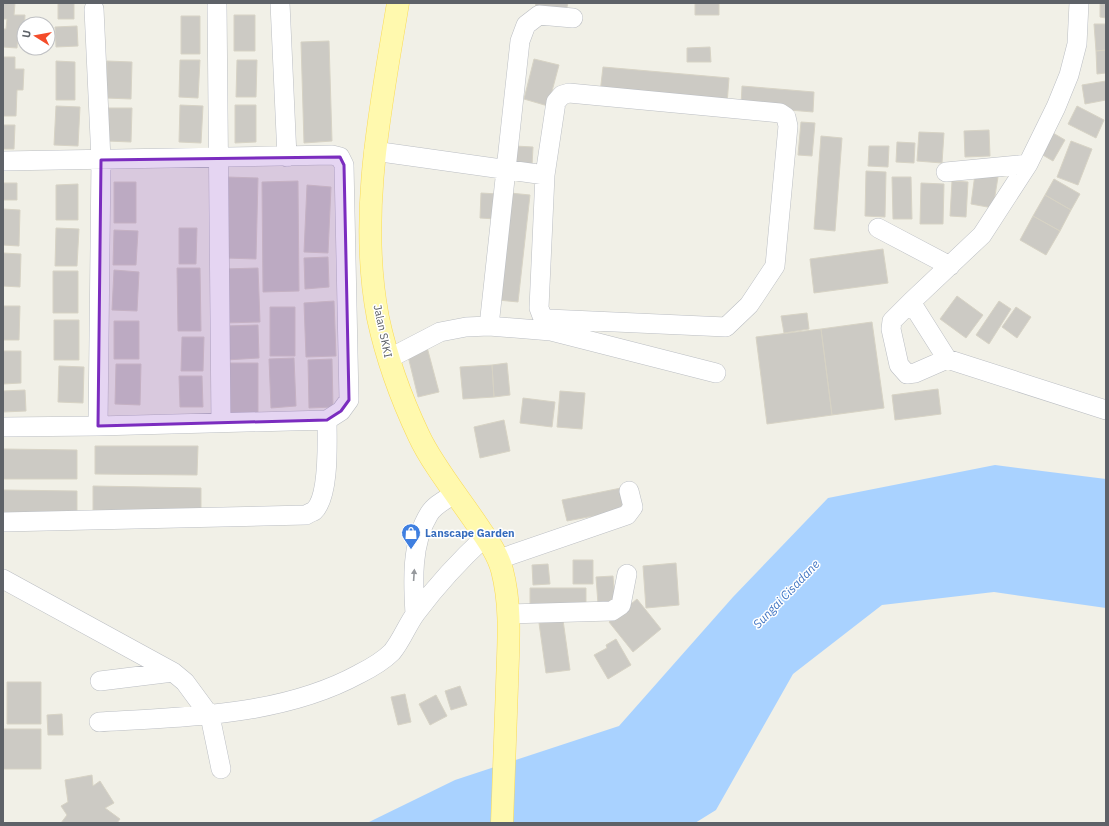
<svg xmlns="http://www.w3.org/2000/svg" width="1109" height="826" font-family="'IBM Plex Sans',sans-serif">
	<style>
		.water { fill: #a9d2ff }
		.building { fill: #cccac4; stroke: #d7d3c5 }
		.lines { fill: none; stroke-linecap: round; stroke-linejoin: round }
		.minor-casing { stroke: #bbbec3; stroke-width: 20 }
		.major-casing { stroke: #fadb57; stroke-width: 23 }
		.minor { stroke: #fff; stroke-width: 19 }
		.major { stroke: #fff9ae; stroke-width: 22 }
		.oneway { fill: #96999d }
		.marked { fill: #7b2cbf; fill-opacity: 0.2; stroke: #7b2cbf; stroke-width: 3; stroke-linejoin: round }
		.labels { text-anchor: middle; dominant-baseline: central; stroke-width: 3; stroke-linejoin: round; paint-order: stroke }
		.street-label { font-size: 11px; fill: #5e6268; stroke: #fff }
		.shop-label { font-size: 11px; font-weight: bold; fill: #366cbe; stroke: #fff; text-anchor: start }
		.water-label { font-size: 12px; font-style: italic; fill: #4075c3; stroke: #fff }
	</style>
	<rect width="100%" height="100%" fill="#f1f0e7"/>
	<path class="water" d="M995 465 1106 479V608L994 592 882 605 793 674 716 810 695 823H367L455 780 619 726 733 597 828 498Z"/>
	<path class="building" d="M3 3H15L14 15H25L24 33H18L17 48 3 47V29H6L7 19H3Z
		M58 3H74V19H58Z
		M536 3H568L565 15 535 8Z
		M695 3H719V15H695Z
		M1100 3H1106V18L1100 17Z
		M234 15H255V51H234Z
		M181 16H200V54H181Z
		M1094 24H1106V50L1096 51Z
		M77 26 78 46 56 47 55 27Z
		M329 41 332 141 304 143 301 42Z
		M710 47 711 62H687V48Z
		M1106 50V73L1097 74 1096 51Z
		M3 57H15V69H24L23 90H17L16 116H3Z
		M534 59 559 65 548 106 524 99Z
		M180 60H200L198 98 179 97Z
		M237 60H257L256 97H236Z
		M56 61 75 62V100H56Z
		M107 61 132 62 131 99 106 98Z
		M603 67 729 78 727 104 600 93Z
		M1106 81V100L1085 104 1082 85Z
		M742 86 814 92 813 112 741 106Z
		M180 105 203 106 201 143 179 142Z
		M235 105H256V142L235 143Z
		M56 106 80 107 78 146 54 145Z
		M1077 106 1104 120 1096 138 1068 124Z
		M108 108H132L131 142 107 141Z
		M801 122 815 123 812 156 798 155Z
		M3 125H15L14 149H3Z
		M989 130 990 156 965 157 964 131Z
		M919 132 944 133 942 163 917 161Z
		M1053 133 1065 140 1053 161 1041 154Z
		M821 136 842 138 835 231 814 229Z
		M1071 141 1092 149 1078 185 1057 177Z
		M897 142 915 143 914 163 896 162Z
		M515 146 533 147 532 166 514 165Z
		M869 146H889L888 167 868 166Z
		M866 171 886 172 885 217 865 216Z
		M975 174 998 177 993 208 971 204Z
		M227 177 258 178 256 259 225 258Z
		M892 177H911L912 219H893Z
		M1054 179 1080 194 1071 210 1045 195Z
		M298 181 299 291 263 292 262 182Z
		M952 181 968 182 966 217 950 216Z
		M114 182H136V223H114Z
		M3 183H17V200H3Z
		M921 183 944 184 943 224H920Z
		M78 184V220H56V185Z
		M307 185 331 187 328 253 304 252Z
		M481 193 498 194 496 219 480 218Z
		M510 193 530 195 518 302 498 300Z
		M1045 195 1071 210 1060 231 1033 216Z
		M3 209 20 210 19 246 3 245Z
		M1033 216 1060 231 1046 255 1020 240Z
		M56 228 79 229 77 266H55Z
		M179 228H197L196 264H179Z
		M114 230 138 231 136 265H113Z
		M883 249 888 283 814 293 810 259Z
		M3 253 21 254 20 287 3 286Z
		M328 257 329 287 305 289 304 258Z
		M177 268H200L201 331H178Z
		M258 268 260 322 224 323 223 269Z
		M114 270 139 272 137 311 112 310Z
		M53 271H78V313H53Z
		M957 296 983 315 966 338 940 319Z
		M334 301 336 356 306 357 304 303Z
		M999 301 1011 309 989 344 976 335Z
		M3 306H20L19 340H3Z
		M270 307H295V356H270Z
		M1016 307 1031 317 1017 338 1002 327Z
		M807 313 809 329 784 333 781 316Z
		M54 320H79V360H54Z
		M114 321H139V359H114Z
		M872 322 884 408 832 415 821 329Z
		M258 325 259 358 226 360 225 326Z
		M821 329 832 415 767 424 756 337Z
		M182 337H204L203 371H181Z
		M427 347 439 392 418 397 407 352Z
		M3 351H21V383L3 384Z
		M294 358 296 406 271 408 269 359Z
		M332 359 333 407 309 408 308 360Z
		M230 363H258V413L230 414Z
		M507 363 510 395 494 397 492 365Z
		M116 364H141L140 405 115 404Z
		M492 365 494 397 463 399 460 367Z
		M59 366 84 367 83 403 58 402Z
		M179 376H202L203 407H180Z
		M938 389 941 414 895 420 892 395Z
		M25 390 26 411 3 412V391Z
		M560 391 585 393 582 429 557 427Z
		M523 398 555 402 552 427 520 423Z
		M504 420 510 451 480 458 474 427Z
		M95 446H198L197 475 95 474Z
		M3 449 77 450V479H3Z
		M93 486 201 488V512L93 510Z
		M621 488 625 510 567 521 562 500Z
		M3 490 77 491V516H3Z
		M573 560H593V584H573Z
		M676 563 679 605 646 608 643 566Z
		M548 564 550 584 533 585 532 565Z
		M613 576 615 602 598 604 596 577Z
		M530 588H586V608L530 609Z
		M637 599 661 629 633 652 609 622Z
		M563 620 570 670 546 673 539 623Z
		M616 639 631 665 608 679 594 655 607 648 606 645Z
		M7 682H41V724H7Z
		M460 686 467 705 451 710 445 691Z
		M405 694 411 722 398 725 391 697Z
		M436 695 447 716 430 725 419 704Z
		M62 714 63 735H48L47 715Z
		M3 729H41V769H3Z
		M92 775 93 786 100 781 114 803 105 808 120 819 117 823H61L67 815 61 806 68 802 65 780Z"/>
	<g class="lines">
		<g class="minor-casing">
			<path id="minor" d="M280 3 287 157
				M1079 3 1077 44 1069 75 1056 107 1028 164 982 235 911 302 947 359 1106 410
				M217 5 221 423
				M94 9 101 160 98 426
				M374 151 545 175 556 102 562 95 569 93 780 113 786 117 788 126 775 266 749 305 726 327 548 319 542 316 539 308 545 175
				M3 161 332 155 340 157 344 165 349 400 341 411 327 420
				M946 172 1028 164
				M878 228 950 266
				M911 302 892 321 891 329 899 365 907 374 915 373 947 359
				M489 326 520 41 526 25 539 15 573 18
				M388 359 440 332 466 327 489 326 551 331 716 373
				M3 427 98 426 327 420C327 440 330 496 314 511 312 512 309 513 306 515L3 522
				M499 559 627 515 633 507 629 491
				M3 579 173 672 185 682 210 716 221 769
				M415 614C413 582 411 543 429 514 435 504 447 499 456 493
				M508 614 612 611 621 605 627 574
				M100 681 173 672
				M99 722C185 717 282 716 359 674 371 668 383 661 392 652 402 640 407 625 416 613 437 585 460 560 485 537"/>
		</g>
		<g class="major-casing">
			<path id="major" d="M398 3C381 106 358 214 378 318 387 360 401 398 419 436 433 466 461 500 480 529 489 542 498 555 502 570 512 608 508 647 507 686 505 731 504 777 502 823"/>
		</g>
		<use href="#minor" class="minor"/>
		<use href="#major" class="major"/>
	</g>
	<defs><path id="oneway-solid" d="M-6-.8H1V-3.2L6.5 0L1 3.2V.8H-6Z"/></defs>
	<use class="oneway" href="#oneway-solid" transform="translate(414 575) rotate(-86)"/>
	<path class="marked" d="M340 157 344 165 349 400 341 411 327 420 98 426 101 160Z"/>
	<defs>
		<g id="shop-pin" transform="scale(1)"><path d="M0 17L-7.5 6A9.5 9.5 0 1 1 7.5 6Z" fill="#3f7fe0" stroke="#fff"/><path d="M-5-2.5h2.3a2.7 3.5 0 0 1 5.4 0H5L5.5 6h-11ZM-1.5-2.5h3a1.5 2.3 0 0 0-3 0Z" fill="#fff"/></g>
	</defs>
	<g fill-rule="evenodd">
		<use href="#shop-pin" x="411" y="533"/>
	</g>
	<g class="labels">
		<g class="street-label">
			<text transform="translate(383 331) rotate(78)">Jalan SKKI</text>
		</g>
		<g class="shop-label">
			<text x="425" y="533">Lanscape Garden</text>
		</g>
		<g class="water-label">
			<text transform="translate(786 594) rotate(-46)">Sungai Cisadane</text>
		</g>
	</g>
	<rect width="1109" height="826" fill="none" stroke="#5e6268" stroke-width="8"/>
	<g transform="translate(36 36) rotate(281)"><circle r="19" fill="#ffffff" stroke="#bfc0c3"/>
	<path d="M0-3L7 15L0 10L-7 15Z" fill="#f44c2a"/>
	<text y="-6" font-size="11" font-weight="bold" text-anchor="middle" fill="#5e6268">U</text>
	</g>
</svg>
